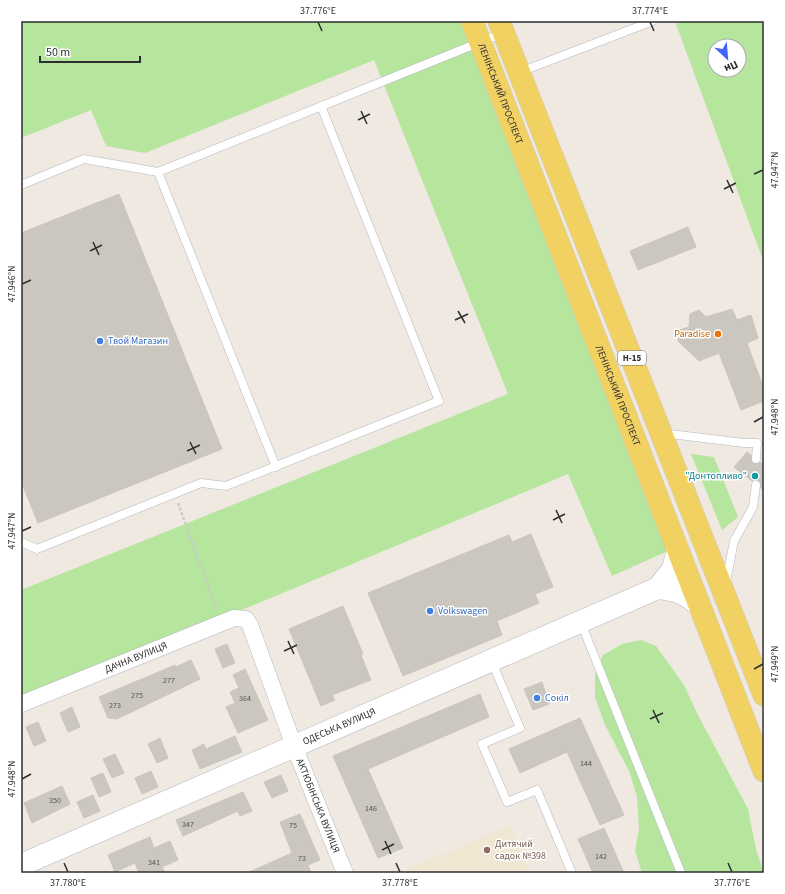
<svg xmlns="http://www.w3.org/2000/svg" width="785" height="894" font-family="'Source Sans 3',sans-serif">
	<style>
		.education { fill: #f0e6d1 }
		.green { fill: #b6e59e; fill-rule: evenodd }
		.building { fill: #cbc7bf; stroke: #cbc5ba }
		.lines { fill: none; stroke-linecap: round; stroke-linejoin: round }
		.lane-casing { stroke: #b4b7c1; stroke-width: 9 }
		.street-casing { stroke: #b4b7c1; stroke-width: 17 }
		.secondary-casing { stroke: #b4b7c1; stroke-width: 23 }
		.primary-casing { stroke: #c9c9c9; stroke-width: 23 }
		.path { stroke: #c9c9c9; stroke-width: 2.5; stroke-dasharray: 3 2; stroke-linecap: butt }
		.lane { stroke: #fff; stroke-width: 8 }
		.street { stroke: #fff; stroke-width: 16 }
		.secondary { stroke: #fff; stroke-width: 22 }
		.primary { stroke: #f2d163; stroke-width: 22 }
		.ticks { fill: none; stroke: #2e2e2e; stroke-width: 1.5 }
		.food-dot { fill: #e8710a; stroke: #fff; stroke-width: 1.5 }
		.shop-dot { fill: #3f7fe0; stroke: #fff; stroke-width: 1.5 }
		.culture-dot { fill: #0f9aa8; stroke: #fff; stroke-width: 1.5 }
		.education-dot { fill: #8d6e63; stroke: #fff; stroke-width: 1.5 }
		.labels { text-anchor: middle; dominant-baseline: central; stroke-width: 3; stroke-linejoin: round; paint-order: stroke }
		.number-label { font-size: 8px; fill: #555452 }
		.shield { fill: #fff; stroke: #6d6d6d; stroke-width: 1 }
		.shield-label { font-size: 9px; font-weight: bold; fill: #2e2e2e }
		.street-label { font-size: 10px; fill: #2e2e2e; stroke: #fff }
		.food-label { font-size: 10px; fill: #c56008; stroke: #fff; text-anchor: end }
		.shop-label { font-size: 10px; fill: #366cbe; stroke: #fff; text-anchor: start }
		.culture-label { font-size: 10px; fill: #0d838f; stroke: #fff; text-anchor: end }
		.education-label { font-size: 10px; fill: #785e54; stroke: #fff; text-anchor: start }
		.neatline { fill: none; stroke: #2e2e2e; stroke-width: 1.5 }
		.ticks-label { font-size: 10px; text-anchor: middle; fill: #2e2e2e }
	</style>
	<rect width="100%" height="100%" fill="#efe9e1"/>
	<path class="education" d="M510 826 529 873H398Z"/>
	<path class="green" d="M21 21H460L670 550 612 576 568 474 21 702V590L508 394 374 60 145 153 106 146 91 110 21 138Z
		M683 21H764V263L676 24ZM715 46H739V70H715Z
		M691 454 714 457 738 517 722 530Z
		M641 640 656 646 684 685 697 713 748 809 756 849 764 873H642L635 851 639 829 637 797 630 773 605 725 595 697V675L603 655 622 644Z"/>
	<path class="building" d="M119 194 222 449 38 523 21 481V233Z
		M688 227 696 247 638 270 630 251Z
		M732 309 737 320 751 315 758 338 747 343 764 389V401L741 410 719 353 699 361 678 341 679 330 689 327 690 314 699 310 706 317Z
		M747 452 751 455 753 463 756 464 760 462 764 465V491L761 488 759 480 752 481 734 467Z
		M531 534 553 587 535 594 539 603 497 621 502 635 403 676 368 593 509 535 512 542Z
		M343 606 363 654 361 655 371 680 332 695 335 700 321 706 289 629Z
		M227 644 235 663 223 668 215 649Z
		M191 660 200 679 117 719 108 718 99 697 175 665 176 667Z
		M245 669 268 720 238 733 226 707 235 703 230 692 239 688 233 675Z
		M542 682 549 704 533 710 524 689Z
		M480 694 489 717 368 769 403 848 378 858 333 756Z
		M72 707 80 727 68 732 60 713Z
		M580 718 624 815 600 825 567 752 520 773 509 749Z
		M38 722 46 741 34 746 26 727Z
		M235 736 242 752 200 769 192 750 204 744 206 749Z
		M160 738 168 758 157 763 148 744Z
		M115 754 124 773 112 778 103 759Z
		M151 771 158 787 142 794 135 778Z
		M103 773 111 792 99 797 91 778Z
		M281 775 288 791 272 798 264 782Z
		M62 786 70 804 32 823 24 803Z
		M243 792 252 811 240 816 238 811 183 836 176 820Z
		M93 795 100 811 84 818 77 802Z
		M300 814 320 860 308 865 311 873H247L292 853 280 822Z
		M604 828 624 873H593L578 839Z
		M150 837 154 848 170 841 178 860 162 867 165 873H139L135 863 115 872 108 855Z"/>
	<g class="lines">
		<g class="lane-casing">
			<path id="lane" d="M520 72 653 21
				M158 172 276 467
				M21 185 84 159 158 172 503 33
				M662 433 744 443H757L756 459
				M21 542 37 549 201 483 226 486 439 401 321 106
				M726 582 734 541 753 507 756 485
				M581 623 681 873
				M492 662 520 728 482 744 507 802 537 790 572 873"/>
		</g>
		<g class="street-casing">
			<g id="street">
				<path id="s1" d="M21 704 234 618 246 619 250 625 294 746 345 873"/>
			</g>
		</g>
		<g class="secondary-casing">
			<g id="secondary">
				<path d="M658 588C677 590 685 593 700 606"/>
				<path id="s2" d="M21 865 658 588 673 569 678 549"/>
			</g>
		</g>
		<g class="primary-casing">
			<g id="primary">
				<path id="s3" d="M472 21 764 771"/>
				<path d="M499 21 764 695"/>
			</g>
		</g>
		<path class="path" d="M178 503 217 611"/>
		<use href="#lane" class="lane"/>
		<use href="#street" class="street"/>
		<use href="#secondary" class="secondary"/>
		<use href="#primary" class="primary"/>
	</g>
	<path class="ticks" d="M318 22 322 31M650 22 654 31M361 111 367 124M358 120 370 114M754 174 763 170M727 180 733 193M724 189 736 183M93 242 99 255M90 251 102 245M22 284 31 280M458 311 465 323M455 320 468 314M754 422 763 417M190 442 196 454M187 451 200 445M556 510 562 523M553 520 565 514M22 531 31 527M288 641 294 654M284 651 297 645M754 669 763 664M653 710 659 723M650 719 663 713M22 779 31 774M385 841 391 854M382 850 394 844M64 863 68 872M396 863 400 872M728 863 732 872"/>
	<circle class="food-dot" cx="718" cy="334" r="4"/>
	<g class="shop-dot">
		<circle cx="100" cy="341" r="4"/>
		<circle cx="430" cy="611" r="4"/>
		<circle cx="537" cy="698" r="4"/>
	</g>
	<circle class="culture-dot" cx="755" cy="476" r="4"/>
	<circle class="education-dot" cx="487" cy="850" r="4"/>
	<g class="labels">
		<g class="number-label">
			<text x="169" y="680">277</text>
			<text x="137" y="695">275</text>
			<text x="245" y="698">364</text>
			<text x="115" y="705">273</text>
			<text x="586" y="763">144</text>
			<text x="55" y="800">350</text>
			<text x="371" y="808">146</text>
			<text x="188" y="824">347</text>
			<text x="293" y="825">75</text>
			<text x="601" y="856">142</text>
			<text x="302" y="858">73</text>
			<text x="154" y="862">341</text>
		</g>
		<rect class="shield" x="618" y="351" width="28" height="14" rx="3"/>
		<g class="shield-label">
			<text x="632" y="358">Н-15</text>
		</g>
		<g class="street-label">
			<text stroke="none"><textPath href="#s3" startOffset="78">ЛЕНІНСЬКИЙ ПРОСПЕКТ</textPath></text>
			<text stroke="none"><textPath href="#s3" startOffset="402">ЛЕНІНСЬКИЙ ПРОСПЕКТ</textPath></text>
			<text stroke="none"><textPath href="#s1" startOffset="124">ДАЧНА ВУЛИЦЯ</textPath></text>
			<text stroke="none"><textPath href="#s2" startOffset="347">ОДЕСЬКА ВУЛИЦЯ</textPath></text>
			<text stroke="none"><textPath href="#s1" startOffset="442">АКТЮБІНСЬКА ВУЛИЦЯ</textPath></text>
		</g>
		<g class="food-label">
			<text x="710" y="334">Paradise</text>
		</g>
		<g class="shop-label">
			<text x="108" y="341">Твой Магазин</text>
			<text x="438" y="611">Volkswagen</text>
			<text x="545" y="698">Сокіл</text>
		</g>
		<g class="culture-label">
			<text x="747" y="476">"Донтопливо"</text>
		</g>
		<g class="education-label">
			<text x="495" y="844">Дитячий<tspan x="495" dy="12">садок №398</tspan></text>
		</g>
	</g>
	<rect width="785" height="894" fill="none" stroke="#ffffff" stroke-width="44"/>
	<g transform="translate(727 58) rotate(154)"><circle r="19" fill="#ffffff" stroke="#ababab"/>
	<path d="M0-3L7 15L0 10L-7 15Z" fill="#4264fb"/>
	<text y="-6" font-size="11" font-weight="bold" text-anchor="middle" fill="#2e2e2e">Пн</text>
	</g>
	<path d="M40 56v6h100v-6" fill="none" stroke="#2e2e2e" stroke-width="2"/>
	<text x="46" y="56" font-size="12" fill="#2e2e2e" stroke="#ffffff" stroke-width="3" paint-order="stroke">50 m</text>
	<rect x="22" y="22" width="741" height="850" class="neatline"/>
	<g class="ticks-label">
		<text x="318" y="14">37.776°E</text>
		<text x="650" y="14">37.774°E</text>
		<text transform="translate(774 170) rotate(-90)" y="4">47.947°N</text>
		<text transform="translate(11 284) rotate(-90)" y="4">47.946°N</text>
		<text transform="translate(774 417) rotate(-90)" y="4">47.948°N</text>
		<text transform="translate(11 531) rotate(-90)" y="4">47.947°N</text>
		<text transform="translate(774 664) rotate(-90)" y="4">47.949°N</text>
		<text transform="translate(11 779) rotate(-90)" y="4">47.948°N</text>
		<text x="68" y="886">37.780°E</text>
		<text x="400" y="886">37.778°E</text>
		<text x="732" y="886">37.776°E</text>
	</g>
</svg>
